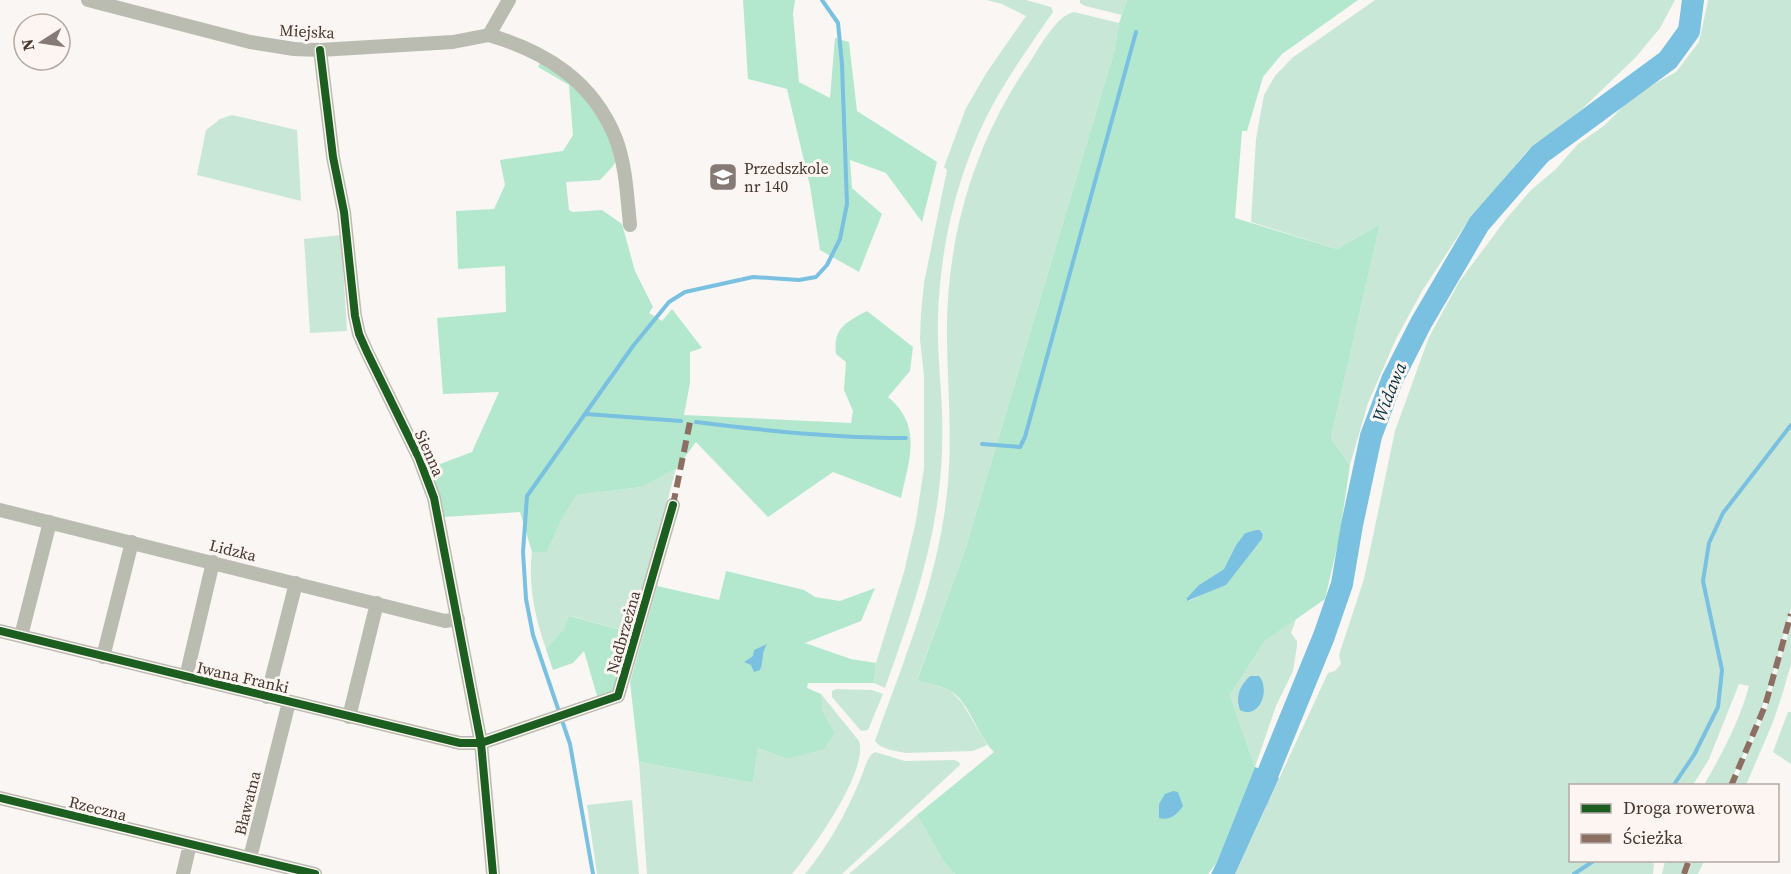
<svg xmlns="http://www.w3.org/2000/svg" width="1791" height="874" font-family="'Source Serif 4',serif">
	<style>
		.green { fill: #c9e7d6 }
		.forest { fill: #b3e8ce; fill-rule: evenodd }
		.water { fill: #7ac0e0 }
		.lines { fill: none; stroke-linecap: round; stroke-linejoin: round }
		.stream { stroke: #7ac0e0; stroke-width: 4 }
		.river { stroke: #7ac0e0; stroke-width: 22 }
		.street { stroke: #bbbcb1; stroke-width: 14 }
		.quiet { stroke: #8d6e63; stroke-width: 6; stroke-dasharray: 12 6; stroke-linecap: butt }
		.cycleway-casing { stroke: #fcf5f1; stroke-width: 11 }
		.cycleway { stroke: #1b5e20; stroke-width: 8 }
		.labels { text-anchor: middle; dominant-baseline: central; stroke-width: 6; stroke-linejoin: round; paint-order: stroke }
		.street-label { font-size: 16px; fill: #463830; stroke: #fcf5f1 }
		.poi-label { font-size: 16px; fill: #463830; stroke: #fcf5f1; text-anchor: start }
		.water-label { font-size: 18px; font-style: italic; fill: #033145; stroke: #fcf5f1 }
	</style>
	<rect width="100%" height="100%" fill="#f9f6f4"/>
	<path class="green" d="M987 0H1026L1051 7 1053 12C1033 41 1013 69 996 99 959 165 940 243 938 318 937 350 941 381 942 413 943 439 942 465 939 490 931 559 908 623 885 688L874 683 876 663 904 572 916 521 924 468V376L920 339 921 313 924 283 947 170 944 167 966 108 987 72 1026 16 1002 4Z
		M1080 0H1127L1122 15 1085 6 1080 3Z
		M1375 0H1675L1660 28 1636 57 1582 109 1527 151 1466 224 1422 291 1396 339 1368 403 1350 465 1331 438 1380 224 1337 249 1251 222 1256 139 1264 95 1275 76 1292 58Z
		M1708 0H1791V608C1774 669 1759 730 1728 785H1704C1722 754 1740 720 1749 686L1739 684 1709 759 1693 785 1570 786V860L1651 861 1654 864 1653 874H1235L1328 673 1335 671 1341 664 1339 655 1364 579 1395 431 1429 337 1459 282 1506 219 1531 190 1556 169 1578 144 1605 125 1634 95 1676 72 1699 42Z
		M1074 12 1119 23 1114 52 965 550 917 679 951 691 963 704 987 745 973 751 906 753 890 750 880 746 875 741C901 668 932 594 944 516 954 454 948 401 947 340 945 241 974 142 1030 62 1039 48 1057 15 1074 12Z
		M232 115 297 130 301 201 197 175 206 130 220 119Z
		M341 235 347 331 310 333 304 239Z
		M676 469 631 633 571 616 563 630 546 649C535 618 528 585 532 552H547L561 521 577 495 642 487Z
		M1296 619 1291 633 1297 641V646L1293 671 1276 706 1255 767 1230 695 1265 641Z
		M1791 624V664L1783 692 1773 722 1746 785H1734L1765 714Z
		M836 689 872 690 883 694 868 730 861 731 832 697V691Z
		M821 694 859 741C869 771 811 851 792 874H647L639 762 753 783 758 748 787 759 824 748 835 733 821 711Z
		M1788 712H1791V764L1773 752Z
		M875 752 905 761 954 760 959 762 960 765 842 874H805C828 846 846 814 860 780 864 772 867 755 875 752Z
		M632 800 639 874H597L587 805Z
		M917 815 944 862 955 874H849Z
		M1665 861H1687L1683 874H1662Z
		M1692 861H1704L1698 874H1688Z"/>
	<path class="forest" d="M743 0H795L793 14 799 82 830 98 835 38 849 42 857 111 937 162 922 222 886 173 850 160 852 188 882 214 859 272 820 250 810 186 787 89 748 79Z
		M1127 0H1358L1282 54 1263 77 1247 131H1242L1235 218 1337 249 1380 224 1331 438 1350 465 1339 539 1325 599 1265 641 1230 695 1255 767 1217 862 1208 874H955L944 862 917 815 994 752C977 736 969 700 949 690 939 686 928 683 917 680L965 550 1114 52 1119 23ZM1256 530H1260L1263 533 1262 539 1226 584 1189 601 1199 585 1224 569 1236 545 1245 533Z
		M542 59 578 87 612 139 617 159 613 166 600 180 566 182 569 210 573 212 602 210 622 224 635 271 653 307 649 313 662 321 672 309 702 348 690 352V383L684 415 851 423 853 411 844 390 846 362 836 354C833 328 846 322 867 311L913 347 910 371 888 397C923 426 909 460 901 498L833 472 768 517 696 442 676 469 642 487 577 495 561 521 547 552H532L520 512 443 517 432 467 472 452 499 392 443 394 437 318 506 312 505 266 458 269 456 211 494 209 505 185 500 160 563 151 573 135 569 85 538 67Z
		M726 571 804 590 815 597 840 601 875 588 861 621 805 643 851 659 876 663 874 683H808L807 688 821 694 822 711 835 733 824 749 787 759 758 748 753 783 639 762 630 682 657 586 719 600Z
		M570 616 631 633 614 692 597 696 584 651 573 663 553 670 546 649 563 630Z"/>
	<path class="water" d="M1256 530H1260L1263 534 1262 539 1226 585 1187 601V598L1199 585 1224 569 1236 545 1245 533Z
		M767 644C761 653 764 661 760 670L754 672 751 665 744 662 753 656 754 650Z
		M1250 676H1259C1271 690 1259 720 1240 710 1235 696 1240 686 1250 676Z
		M1255 767 1279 778 1235 874H1211L1217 862Z
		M1173 791 1178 792 1183 806C1177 815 1169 821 1159 818V804L1165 794Z"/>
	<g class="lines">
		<path class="stream" d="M586 414 681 421
			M696 422C766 431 836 438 906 438
			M982 444 1020 447 1025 437 1136 32
			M1673 786 1694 755 1718 707 1722 670 1703 581 1709 543 1723 513 1791 425
			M593 874 570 744 533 635 526 599 523 552 527 496 633 346 669 302 685 292 753 277 799 280 816 277 827 265 840 239 847 204 842 64 838 23 822 0
			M1574 874 1595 860"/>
		<path class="river" d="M1257 800 1324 636 1342 584 1352 525 1371 436 1392 380 1421 323 1479 224 1540 154 1668 60 1689 31 1693 0"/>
		<path class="street" d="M88 0 250 42 294 49 320 50 453 42 489 35 509 0
			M489 35C546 52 593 81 616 139 626 166 627 196 630 225
			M320 50 333 157 344 212 355 316 359 334 367 352 419 458 434 498 481 743 493 874
			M0 510 445 621 458 619
			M0 631 460 743H481L618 696 673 505
			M21 636 50 522
			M103 657 132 542
			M186 677 213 562
			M267 697 296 583
			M349 717 377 603
			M0 798 315 874
			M250 858 289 702
			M183 874 190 844"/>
		<path class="quiet" d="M673 505 690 422
			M1731 786 1765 706 1791 614
			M1684 874 1689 860"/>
		<g class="cycleway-casing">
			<path id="cycleway" d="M320 50 333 157 344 212 355 316 359 334 367 352 419 458 434 498 481 743 493 874
				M0 631 460 743H481L618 696 673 505
				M0 798 315 874"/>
		</g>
		<use href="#cycleway" class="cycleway"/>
	</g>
	<defs>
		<g id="school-square" transform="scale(1.5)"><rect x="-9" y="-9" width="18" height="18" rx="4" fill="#857a75" stroke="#fcf5f1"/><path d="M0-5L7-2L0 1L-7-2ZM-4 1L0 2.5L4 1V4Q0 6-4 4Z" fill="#fff"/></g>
	</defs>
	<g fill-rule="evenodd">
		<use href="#school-square" x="723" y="177"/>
	</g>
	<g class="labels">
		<g class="street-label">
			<text transform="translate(307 31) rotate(3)">Miejska</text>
			<text transform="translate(430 453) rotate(66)">Sienna</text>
			<text transform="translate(233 550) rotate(14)">Lidzka</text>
			<text transform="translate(623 632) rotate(-74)">Nadbrzeżna</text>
			<text transform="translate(243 677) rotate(13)">Iwana Franki</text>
			<text transform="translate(247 803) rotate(-76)">Bławatna</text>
			<text transform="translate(98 808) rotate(14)">Rzeczna</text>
		</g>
		<g class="poi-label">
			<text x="744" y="168">Przedszkole<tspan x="744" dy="18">nr 140</tspan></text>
		</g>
		<g class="water-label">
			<text transform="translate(1389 392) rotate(-68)">Widawa</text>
		</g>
	</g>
	<rect x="1569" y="784" width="210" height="78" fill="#fcf5f1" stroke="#b3a9a4" stroke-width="1.5"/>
	<rect x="1581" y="804" width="30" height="9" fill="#1b5e20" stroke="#b3a9a4" stroke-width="1.5"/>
	<text x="1623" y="814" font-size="18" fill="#463830">Droga rowerowa</text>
	<rect x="1581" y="834" width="30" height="9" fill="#8d6e63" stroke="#b3a9a4" stroke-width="1.5"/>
	<text x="1623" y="844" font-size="18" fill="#463830">Ścieżka</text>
	<g transform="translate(42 42) rotate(258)"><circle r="28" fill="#fcf5f1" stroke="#b3a9a4" stroke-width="1.5"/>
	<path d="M0-4.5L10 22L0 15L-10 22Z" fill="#857a75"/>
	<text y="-9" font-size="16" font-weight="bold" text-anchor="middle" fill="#463830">N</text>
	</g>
</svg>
